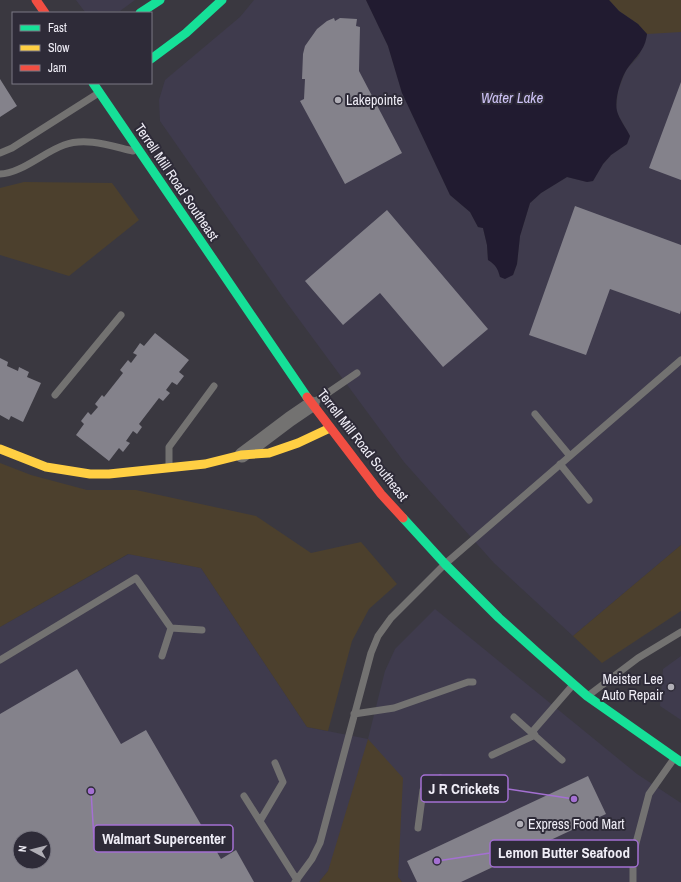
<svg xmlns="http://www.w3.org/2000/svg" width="681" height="882" font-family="'Archivo Narrow',sans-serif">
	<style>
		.built { fill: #3f3b4d; fill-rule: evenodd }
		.green { fill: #4c402d }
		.water { fill: #211b30 }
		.building { fill: #84828b; fill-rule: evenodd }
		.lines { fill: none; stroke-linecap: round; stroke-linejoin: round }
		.lane { stroke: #737271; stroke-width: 7 }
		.street { stroke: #737271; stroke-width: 15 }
		.fast { stroke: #16e098; stroke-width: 9 }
		.slow { stroke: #ffcf43; stroke-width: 9 }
		.jam { stroke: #f24e42; stroke-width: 9 }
		.poi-dot { fill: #b0aeb6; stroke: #2e2b38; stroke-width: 1.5 }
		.labels { text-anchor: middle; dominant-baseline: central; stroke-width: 4; stroke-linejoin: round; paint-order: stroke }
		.poi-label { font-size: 14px; fill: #efedf6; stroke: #2e2b38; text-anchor: start }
		.street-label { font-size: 14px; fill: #efedf6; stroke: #2e2b38 }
		.water-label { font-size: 15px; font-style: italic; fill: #ccc1f4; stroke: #2e2b38 }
		.leader { fill: none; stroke: #a470d2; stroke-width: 1.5 }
		.callout-dot { fill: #a470d2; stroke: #2e2b38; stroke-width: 1.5 }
		.callout { fill: #2e2b38; stroke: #a470d2; stroke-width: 1.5 }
		.callout-label { font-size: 15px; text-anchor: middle; font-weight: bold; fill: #efedf6 }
	</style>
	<rect width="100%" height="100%" fill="#3a3840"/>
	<path class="built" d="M76 0H135L120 11 85 12Z
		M254 0H366L388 46 402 93 450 195 470 212 478 227 483 228 487 245 488 260 495 264 498 270 500 277 513 275 517 264 520 236 530 203 541 193 567 177 587 182 593 181 603 164 611 155 627 144 630 136 616 111 618 91 626 70 639 56 647 34 681 0V545L573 636 494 563 404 462 284 299 160 121 159 100 165 80 240 17Z
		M129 554 201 568 307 727 368 739 385 671 395 649 435 609 637 774 681 803V882H402L398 877 328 871 319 882H0V627ZM20 838H44V862H20Z
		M681 656V720L660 706 663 669Z"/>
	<path class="green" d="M609 0H681V32L647 34 638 24 619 11Z
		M24 182 112 183 139 220 69 276 0 255V188Z
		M0 463 31 475 87 490H136L256 516 311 553 361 542 397 584 369 609 352 641 328 731 307 727 201 568 128 554 0 627Z
		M681 545V611L602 663 573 636Z
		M368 739 403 778 398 877 402 882H319L328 871Z"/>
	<path class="water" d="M366 0H609L619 11 638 24 647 34C645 51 636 56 627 69 621 78 614 100 617 111 619 119 626 128 630 136L627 144 611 155 603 164 593 181 587 182 567 177 541 193 530 203 520 236 517 264 513 275 505 279 500 277C498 269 496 265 488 260L487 245 483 228 478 227 470 212 450 195 402 93 388 46Z"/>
	<path class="building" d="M334 18 335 21 340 18 357 19 356 26 360 27 359 71 402 153 345 184 300 101 304 99 305 79H302L303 54 305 46 317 29 327 21Z
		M0 79 17 106 0 117Z
		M681 82V180L649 168Z
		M575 206 681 245V310L680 314 610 289 586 355 529 335Z
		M387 210 488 329 443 367 380 293 343 325 305 281Z
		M155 333 189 360 179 372 184 376 177 385 172 382 166 390 170 393 163 401 159 398 139 424 142 427 137 434 133 431 126 441 130 443 123 452 119 448 109 461 76 435 84 424 81 421 88 412 91 415 98 407 95 404 102 395 104 397 123 373 120 370 128 360 131 363 137 355 133 353 140 343 144 346Z
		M0 358 8 362 7 366 18 371 19 367 29 372 27 377 41 383 23 422 11 416 9 420 0 415Z
		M77 669 121 744 146 730 221 859 236 850 254 882H0V714ZM20 838H44V862H20Z
		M588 776 606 814 461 882H417L407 861Z"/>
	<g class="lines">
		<path class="lane" d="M0 153 12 148 97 94
			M0 174C20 174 44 152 64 145 86 137 111 146 133 151
			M55 395 121 315
			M313 403 357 373
			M535 414 570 456
			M560 464 589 500
			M169 466V447L214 386
			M171 628 202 630
			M162 656 171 628
			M0 660 136 578 171 628
			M589 695 638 658 681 632
			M354 714 394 708 468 682H473
			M514 717 562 760
			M532 732 572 686
			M492 755 535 735
			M244 796 297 880
			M260 821 283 782 275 763
			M418 828 423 790 426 786 440 778
			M295 882 312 859 320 843 371 653 378 636 391 618 445 564 681 360
			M633 882V861L636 843 649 794 673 760"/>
		<path class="street" d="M242 455 290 419 312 404"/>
		<path class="fast" d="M140 13 160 0
			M151 59 186 33 222 0
			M93 83 307 397
			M403 518 445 564 499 618 539 654 587 696 681 762"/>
		<path class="slow" d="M0 449 46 467 90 474H109L205 464 241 455 269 453 298 443 330 428"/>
		<path class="jam" d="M36 0 45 13
			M307 397 381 494 403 518"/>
	</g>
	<g class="poi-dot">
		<circle cx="338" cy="100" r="4"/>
		<circle cx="671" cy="687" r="4"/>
		<circle cx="520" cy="824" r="4"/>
	</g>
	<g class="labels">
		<g class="poi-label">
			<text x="346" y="100">Lakepointe</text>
			<text x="663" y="679" text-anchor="end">Meister Lee<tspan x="663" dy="16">Auto Repair</tspan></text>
			<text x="528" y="824">Express Food Mart</text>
		</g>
		<g class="street-label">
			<text transform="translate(177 182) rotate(56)">Terrell Mill Road Southeast</text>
			<text transform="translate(363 445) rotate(52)">Terrell Mill Road Southeast</text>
		</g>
		<g class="water-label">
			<text x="512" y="97">Water Lake</text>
		</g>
	</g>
	<path class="leader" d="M574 799L508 789M91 791L94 839M437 861L490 853"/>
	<g class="callout-dot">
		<circle cx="574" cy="799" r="4"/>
		<circle cx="91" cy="791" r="4"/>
		<circle cx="437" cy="861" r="4"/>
	</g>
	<g class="callout">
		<rect x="421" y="775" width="87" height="27" rx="4"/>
		<rect x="94" y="825" width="139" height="27" rx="4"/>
		<rect x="490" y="840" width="148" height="27" rx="4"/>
	</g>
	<g class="callout-label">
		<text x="464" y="794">J R Crickets</text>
		<text x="164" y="844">Walmart Supercenter</text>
		<text x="564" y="858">Lemon Butter Seafood</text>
	</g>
	<rect x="12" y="12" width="140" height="72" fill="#2e2b38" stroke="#7b7984"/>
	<rect x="20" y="25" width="20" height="6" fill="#16e098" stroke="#7b7984"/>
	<text x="48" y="32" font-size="12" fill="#efedf6">Fast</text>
	<rect x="20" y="45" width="20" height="6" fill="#ffcf43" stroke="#7b7984"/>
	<text x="48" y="52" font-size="12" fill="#efedf6">Slow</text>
	<rect x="20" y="65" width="20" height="6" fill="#f24e42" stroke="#7b7984"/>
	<text x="48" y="72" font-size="12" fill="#efedf6">Jam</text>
	<g transform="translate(32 850) rotate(277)"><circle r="19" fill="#2e2b38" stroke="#7b7984"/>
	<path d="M0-3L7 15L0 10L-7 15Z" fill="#b0aeb6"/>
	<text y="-6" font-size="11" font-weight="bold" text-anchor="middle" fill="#efedf6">N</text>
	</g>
</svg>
